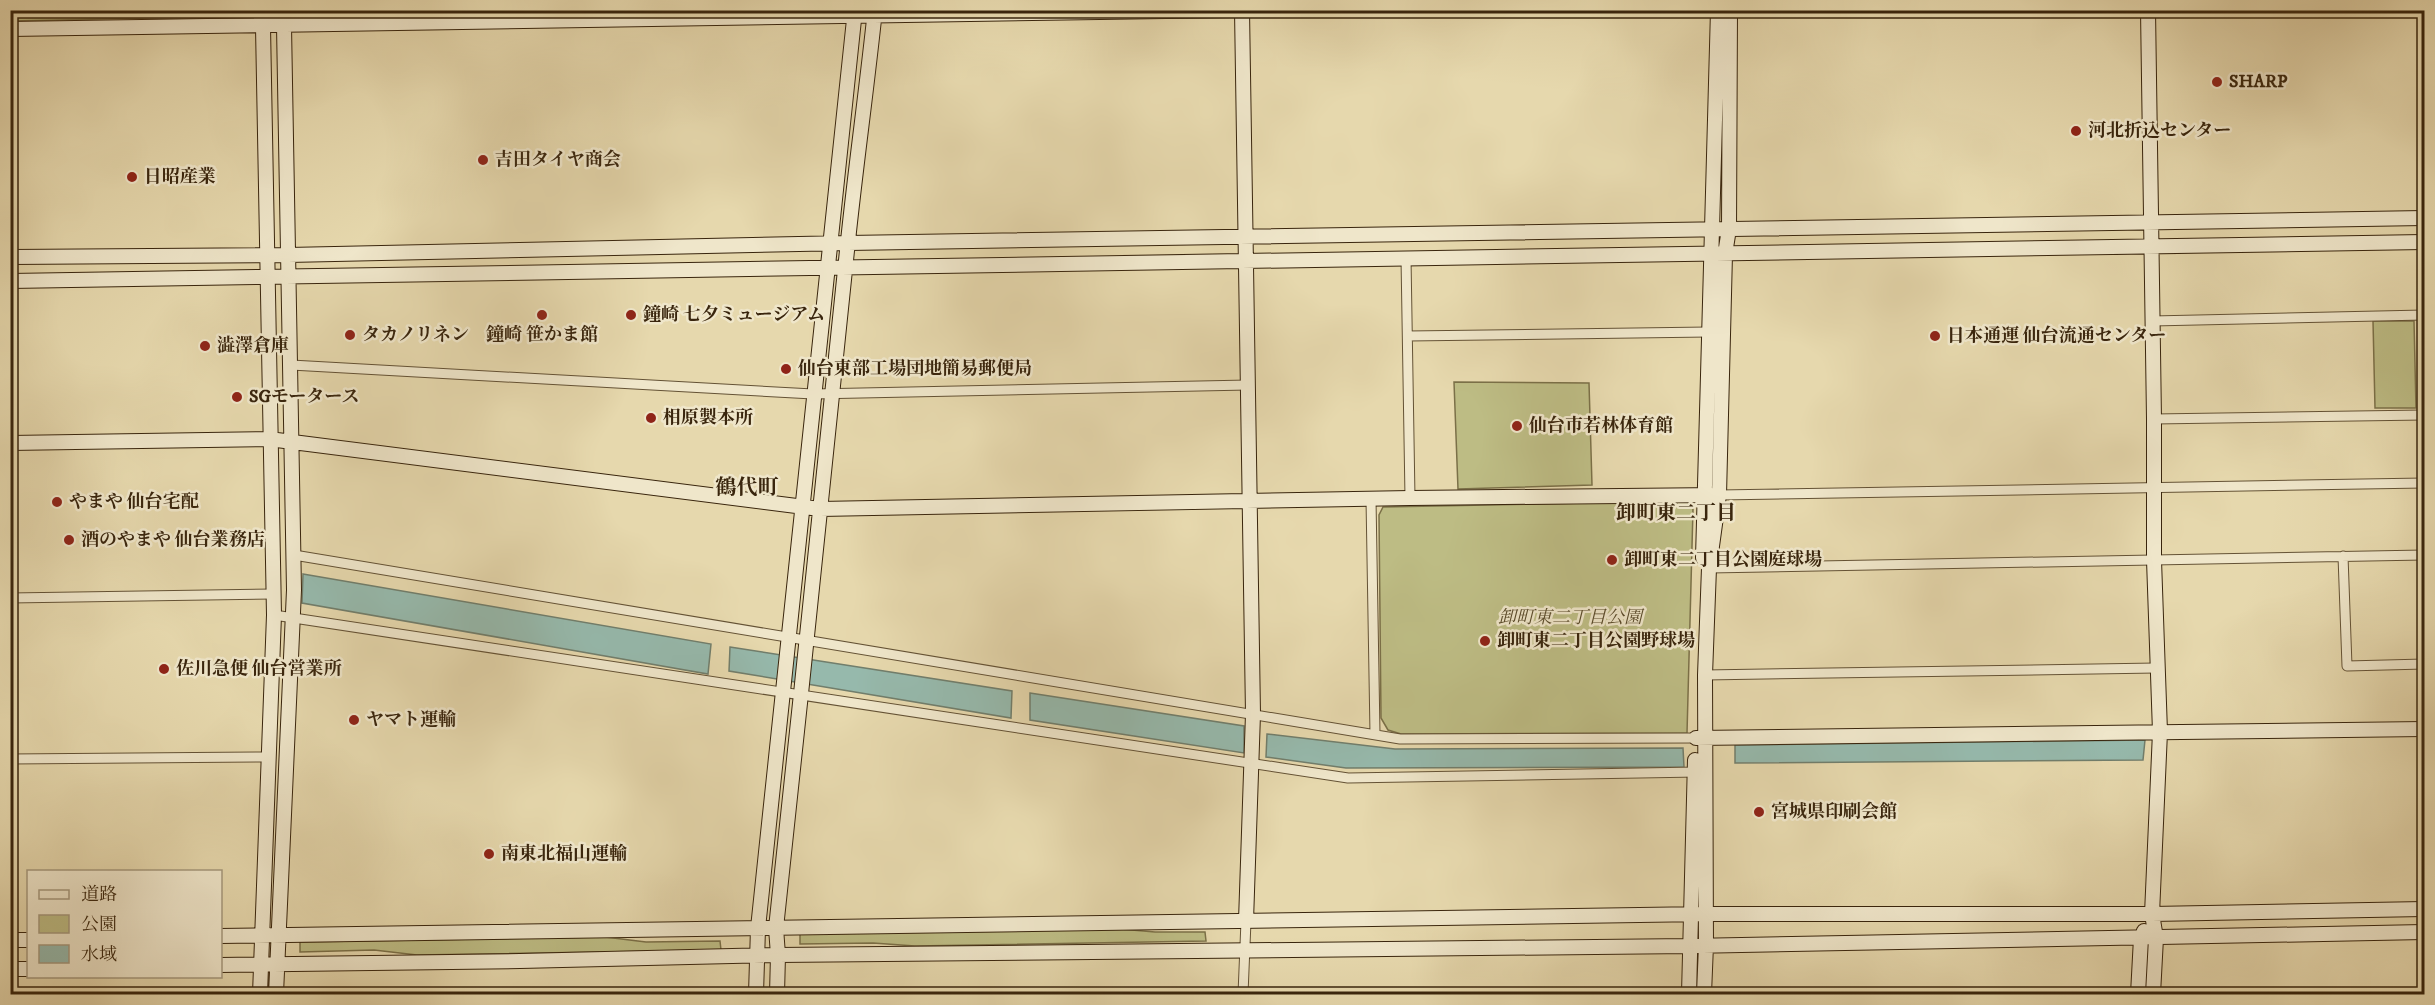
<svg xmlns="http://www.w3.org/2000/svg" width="2435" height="1005" font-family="'IM FELL DW Pica','Noto Serif JP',serif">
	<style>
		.green { fill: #bdbc84; stroke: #7b7048; stroke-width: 1.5 }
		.water { fill: #96b9ac; stroke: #717e6c; stroke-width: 1.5 }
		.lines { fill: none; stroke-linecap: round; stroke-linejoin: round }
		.street-casing { stroke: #645235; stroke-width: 11 }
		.secondary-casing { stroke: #39250d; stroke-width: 16 }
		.street { stroke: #efe6ca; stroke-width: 9 }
		.secondary { stroke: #efe6ca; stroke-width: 14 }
		.poi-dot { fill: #8f2418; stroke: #efe6ca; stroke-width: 2 }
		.labels { text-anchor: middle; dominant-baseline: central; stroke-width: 5; stroke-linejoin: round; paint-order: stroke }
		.poi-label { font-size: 18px; font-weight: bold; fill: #39250d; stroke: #efe6ca; text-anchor: start }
		.park-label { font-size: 18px; font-style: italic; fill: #5a4b2b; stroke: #efe6ca }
		.neighbourhood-label { font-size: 20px; font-weight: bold; fill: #39250d; stroke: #efe6ca }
		.quarter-label { font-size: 21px; font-weight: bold; fill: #39250d; stroke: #efe6ca }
	</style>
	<rect width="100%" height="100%" fill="#e6d8ad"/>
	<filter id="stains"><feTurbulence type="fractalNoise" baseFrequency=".00333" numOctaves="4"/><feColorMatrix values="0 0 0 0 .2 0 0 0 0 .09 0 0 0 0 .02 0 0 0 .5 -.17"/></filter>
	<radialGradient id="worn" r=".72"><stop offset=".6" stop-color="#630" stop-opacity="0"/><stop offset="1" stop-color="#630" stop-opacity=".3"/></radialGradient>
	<path class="green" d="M10 11 11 10 246 11 242 16 11 21Z
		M2373 321H2414L2416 408H2375Z
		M1454 382 1589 383 1592 485 1458 489Z
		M1687 501 1693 509 1687 733 1401 734 1388 730 1381 718 1379 515 1383 507Z
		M1120 929 1155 932H1205L1206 941 915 946 873 943 800 944V933Z
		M605 937 646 942 720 941 721 950 417 955 374 950 300 952V942Z"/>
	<path class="water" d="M303 574 711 644 708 674 302 603Z
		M730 647 1012 691 1011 718 729 671Z
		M1030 693 1244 726V753L1030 720Z
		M1267 734 1395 749 1683 748 1684 767 1346 768 1266 757Z
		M2145 740 2143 760 1735 763V745Z"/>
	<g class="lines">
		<g class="street-casing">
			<path id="street" d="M1406 258 1410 498
				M2152 321 2424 315
				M1408 336 1708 332
				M291 365 813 394 1248 385
				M2154 419 2424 415
				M1719 495 2424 483
				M1371 499 1375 734
				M294 555 1400 739 1696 738
				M2343 556 2347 666 2424 664
				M1709 568 2424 555
				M10 598 273 594
				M274 615 1348 778 1698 772
				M1705 675 2156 668
				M10 759 268 757
				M1243 994 1246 921"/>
		</g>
		<g class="secondary-casing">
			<path id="secondary" d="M260 10 263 27 274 615 260 994
				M1242 10 1253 714 1246 921
				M2148 10 2154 419V560L2160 732 2152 914 2156 938 2153 994
				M10 29 1232 10
				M10 257 288 255 848 243 2424 218
				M10 281 2424 242
				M10 443 269 439 820 509 1410 498 1719 495
				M1703 558 1718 10
				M1696 738 2424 729
				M220 936 1705 914H2152L2424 909
				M10 940H28
				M220 965 520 961 778 955 1690 946 2424 932
				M10 969H28
				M276 994 294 590 284 26 282 10
				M756 994 758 928 855 10
				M777 994 778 955 776 928C800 699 826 470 848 241 856 164 867 87 875 10
				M1689 994 1695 760
				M1704 994 1706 945 1705 675 1709 568 1719 495 1725 254 1729 229 1730 10
				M2138 994 2141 938 2144 931"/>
		</g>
		<use href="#street" class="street"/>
		<use href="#secondary" class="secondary"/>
	</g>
	<g class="poi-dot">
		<circle cx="2217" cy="82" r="6"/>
		<circle cx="2076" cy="131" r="6"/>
		<circle cx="483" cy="160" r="6"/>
		<circle cx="132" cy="177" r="6"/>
		<circle cx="542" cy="315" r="6"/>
		<circle cx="631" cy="315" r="6"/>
		<circle cx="350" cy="335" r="6"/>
		<circle cx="1935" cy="336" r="6"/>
		<circle cx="205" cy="346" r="6"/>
		<circle cx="786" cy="369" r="6"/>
		<circle cx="237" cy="397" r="6"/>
		<circle cx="651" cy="418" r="6"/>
		<circle cx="1517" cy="426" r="6"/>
		<circle cx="57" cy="502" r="6"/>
		<circle cx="69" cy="540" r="6"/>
		<circle cx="1612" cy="560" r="6"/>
		<circle cx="1485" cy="641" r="6"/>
		<circle cx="164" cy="669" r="6"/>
		<circle cx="354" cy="720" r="6"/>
		<circle cx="1759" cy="812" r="6"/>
		<circle cx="489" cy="854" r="6"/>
	</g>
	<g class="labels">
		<g class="poi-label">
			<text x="2229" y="82">SHARP</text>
			<text x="2088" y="131">河北折込センター</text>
			<text x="495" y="160">吉田タイヤ商会</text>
			<text x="144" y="177">日昭産業</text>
			<text x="643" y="315">鐘崎 七夕ミュージアム</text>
			<text x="362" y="335">タカノリネン</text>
			<text x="542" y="335" text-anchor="middle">鐘崎 笹かま館</text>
			<text x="1947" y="336">日本通運 仙台流通センター</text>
			<text x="217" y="346">澁澤倉庫</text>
			<text x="798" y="369">仙台東部工場団地簡易郵便局</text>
			<text x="249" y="397">SGモータース</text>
			<text x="663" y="418">相原製本所</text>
			<text x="1529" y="426">仙台市若林体育館</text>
			<text x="69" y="502">やまや 仙台宅配</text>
			<text x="81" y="540">酒のやまや 仙台業務店</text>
			<text x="1624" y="560">卸町東二丁目公園庭球場</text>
			<text x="1497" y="641">卸町東二丁目公園野球場</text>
			<text x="176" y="669">佐川急便 仙台営業所</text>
			<text x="366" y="720">ヤマト運輸</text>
			<text x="1771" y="812">宮城県印刷会館</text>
			<text x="501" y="854">南東北福山運輸</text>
		</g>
		<g class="park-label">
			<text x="1570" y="618">卸町東二丁目公園</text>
		</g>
		<g class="neighbourhood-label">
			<text x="1676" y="513">卸町東二丁目</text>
		</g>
		<g class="quarter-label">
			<text x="747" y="488">鶴代町</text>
		</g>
	</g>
	<rect width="2435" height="1005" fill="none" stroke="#e6d8ad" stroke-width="36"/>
	<rect x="12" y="12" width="2411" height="981" fill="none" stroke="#39250d" stroke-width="3"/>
	<rect x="18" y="18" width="2399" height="969" fill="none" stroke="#39250d" stroke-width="1.5"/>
	<rect x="27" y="870" width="195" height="108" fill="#efe6ca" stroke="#a6997e" stroke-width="1.5"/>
	<rect x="39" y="890" width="30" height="9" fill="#efe6ca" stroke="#a6997e" stroke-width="1.5"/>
	<text x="81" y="900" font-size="18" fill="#39250d">道路</text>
	<rect x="39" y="915" width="30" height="18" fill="#bdbc84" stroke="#a6997e" stroke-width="1.5"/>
	<text x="81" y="930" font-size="18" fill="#39250d">公園</text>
	<rect x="39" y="945" width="30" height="18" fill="#96b9ac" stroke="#a6997e" stroke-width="1.5"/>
	<text x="81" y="960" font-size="18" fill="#39250d">水域</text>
	<rect width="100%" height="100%" filter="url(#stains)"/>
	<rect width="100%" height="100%" fill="url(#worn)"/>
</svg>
